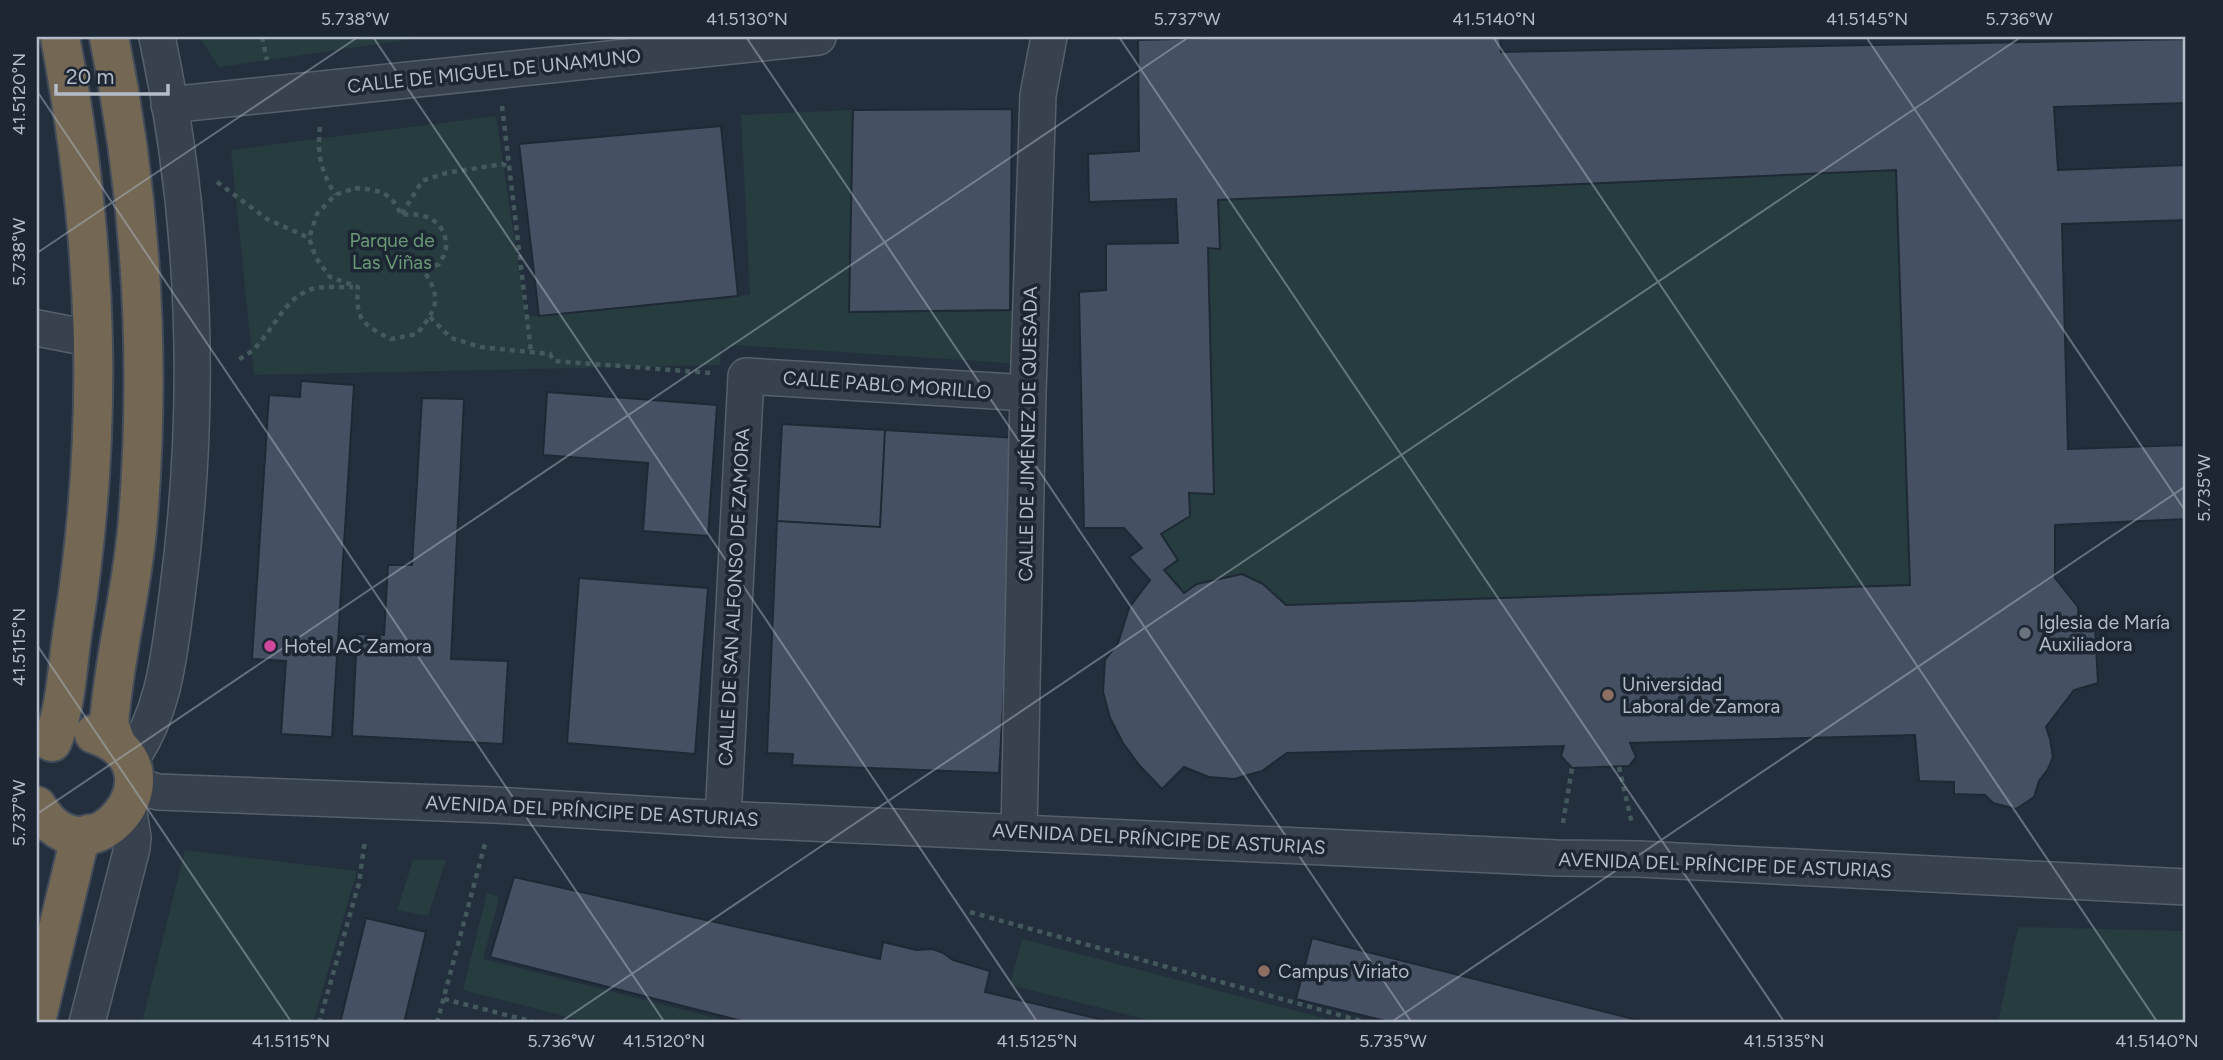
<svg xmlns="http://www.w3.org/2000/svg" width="2223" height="1060" font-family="Figtree,sans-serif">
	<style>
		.green { fill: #263c3f }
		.building { fill: #455162; stroke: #1f2835; stroke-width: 2; fill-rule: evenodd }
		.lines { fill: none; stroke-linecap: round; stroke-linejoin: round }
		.street-casing { stroke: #565f6c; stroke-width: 38 }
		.highway-casing { stroke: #434c59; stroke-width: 42 }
		.path { stroke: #44595c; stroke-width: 4.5; stroke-dasharray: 5 5; stroke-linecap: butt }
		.street { stroke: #38414e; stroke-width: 35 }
		.highway { stroke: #746855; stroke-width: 38 }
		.ticks { fill: none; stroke: #b4bcc9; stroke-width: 2; stroke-opacity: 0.45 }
		.worship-dot { fill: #6b7280; stroke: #1d2633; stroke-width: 2.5 }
		.hotel-dot { fill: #d1479c; stroke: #1d2633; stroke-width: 2.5 }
		.education-dot { fill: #8d6e63; stroke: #1d2633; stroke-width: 2.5 }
		.labels { text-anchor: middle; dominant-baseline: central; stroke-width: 7; stroke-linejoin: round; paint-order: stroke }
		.street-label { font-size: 19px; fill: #b4bcc9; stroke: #1d2633 }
		.park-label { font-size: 19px; fill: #6b9a76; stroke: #1d2633 }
		.poi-label { font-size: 19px; fill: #b4bcc9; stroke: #1d2633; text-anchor: start }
		.neatline { fill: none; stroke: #b4bcc9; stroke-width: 2.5 }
		.ticks-label { font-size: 18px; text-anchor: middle; fill: #b4bcc9 }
	</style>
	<rect width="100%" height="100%" fill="#242f3e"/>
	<path class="green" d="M199 37H426L219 67Z
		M853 110 849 312 1024 311 1021 364 735 345 721 349 720 365 254 375 231 150 496 116 526 317 750 295 741 115Z
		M1896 170 1910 585 1286 605 1263 584 1242 574 1197 584 1184 593 1164 570 1161 534 1189 493 1208 248 1220 249 1218 200Z
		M185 850 357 871 313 1023H142Z
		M413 860H446L428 916 397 910Z
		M487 893 499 897 483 959 735 1023H591L463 990Z
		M2018 927 2186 931V1023H1998Z
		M1022 939 1342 1023H1160L1010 985Z"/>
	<path class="building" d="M1246 37H1500L1501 52 2186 39V103L2054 107 2058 170 2186 165V220L2062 224 2068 449 2186 445V519L2055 525V578L2078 607 2079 628 2095 627 2098 683 2074 690 2046 727 2050 739 2053 757 2048 769 2039 781 2034 797 2016 809 1993 803 1985 795 1954 794V782L1919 781 1915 735 1630 743 1636 757 1629 766 1572 768 1561 756 1564 746 1287 753 1262 771 1234 779 1209 777 1184 767 1162 789 1139 765 1123 743 1110 718 1103 692 1105 660 1118 643 1129 608 1150 580 1129 557 1142 548 1124 528H1084L1079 292 1106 290V244L1178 243 1176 199 1089 202 1088 154 1139 151 1138 40ZM1896 170 1910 585 1286 605 1263 584 1242 574 1197 584 1184 593 1164 570 1178 560 1161 534 1190 516 1189 493 1214 494 1208 248 1220 249 1218 200Z
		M1012 109 1010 310 849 312 853 110Z
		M721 126 738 296 539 316 519 144Z
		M301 381 354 385 332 737 281 734 286 661 252 659 269 395 300 397Z
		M547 392 717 405 708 536 643 531 648 463 543 455Z
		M422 398 464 399 451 659 508 661 503 744 352 736 357 634 384 635 388 565H412Z
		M782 424 885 430 880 527 777 521Z
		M885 430 1019 438 999 773 792 765 793 754 767 753 777 521 880 527Z
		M579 578 708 588 695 754 567 743Z
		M514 877 880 959 883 942 916 950 933 949 943 953 953 960 990 971 985 992 1116 1023H750L490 957Z
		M366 918 426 932 404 1023H340Z
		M1312 938 1649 1023H1394L1296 999Z"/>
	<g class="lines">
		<g class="street-casing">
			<path id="street" d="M169 105 818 37
				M37 328 94 339
				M129 762C165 712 169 655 177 596 202 410 196 220 157 37
				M133 782 144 788 158 792 495 805 723 819 1557 858 1639 859 2186 887
				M723 819 746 376 1028 393
				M1019 833 1028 393 1038 95 1049 37
				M87 1023 132 848 133 837 128 807"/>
		</g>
		<g class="highway-casing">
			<path id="highway" d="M109 37C141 196 151 357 138 519 133 588 114 655 109 724L117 745
				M52 742C67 706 67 666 73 628 105 425 98 238 60 37
				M37 806C88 893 191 766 94 734
				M37 1017 77 850 80 842 89 834"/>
		</g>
		<path class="path" d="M262 37 267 60
			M502 106 531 352
			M320 127C317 157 321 169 335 195
			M217 182 267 219 309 238
			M355 188C379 190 391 191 401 215 424 211 447 221 446 248 446 253 441 260 439 264L424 271C443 300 436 309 417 334L391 339C363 325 355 320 358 287L330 277 316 258 309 238 317 214 335 195Z
			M402 214 422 181 446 173 503 164 509 168
			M430 317 451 338 481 347 550 354 554 361 711 373
			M239 359C270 345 277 303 309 290 321 285 340 288 353 287
			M1619 767 1632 824
			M1563 823 1572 768
			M970 912 1368 1023
			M444 999 538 1023
			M319 1023 359 883 365 840
			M437 1023 486 840"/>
		<use href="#street" class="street"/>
		<use href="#highway" class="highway"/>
	</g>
	<path class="ticks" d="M373 37 1038 1023M746 37 1412 1023M1119 37 1785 1023M1493 37 2158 1023M1866 37 2186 512M37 91 665 1023M37 253 358 37M37 645 292 1023M37 814 1189 37M559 1023 2021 37M1390 1023 2186 486"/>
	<circle class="worship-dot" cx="2025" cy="633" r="7"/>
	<circle class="hotel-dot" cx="270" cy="646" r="7"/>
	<g class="education-dot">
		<circle cx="1608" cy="695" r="7"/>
		<circle cx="1264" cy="971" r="7"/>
	</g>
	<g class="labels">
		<g class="street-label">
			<text transform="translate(494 71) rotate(-6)">CALLE DE MIGUEL DE UNAMUNO</text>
			<text transform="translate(887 385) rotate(4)">CALLE PABLO MORILLO</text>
			<text transform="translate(1028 434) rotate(-89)">CALLE DE JIMÉNEZ DE QUESADA</text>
			<text transform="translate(734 597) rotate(-87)">CALLE DE SAN ALFONSO DE ZAMORA</text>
			<text transform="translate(592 811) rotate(3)">AVENIDA DEL PRÍNCIPE DE ASTURIAS</text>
			<text transform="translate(1159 839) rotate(3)">AVENIDA DEL PRÍNCIPE DE ASTURIAS</text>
			<text transform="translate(1725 865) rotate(2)">AVENIDA DEL PRÍNCIPE DE ASTURIAS</text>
		</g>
		<g class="park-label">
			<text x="392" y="240">Parque de<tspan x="392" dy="22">Las Viñas</tspan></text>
		</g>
		<g class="poi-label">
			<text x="2039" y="622">Iglesia de María<tspan x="2039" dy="22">Auxiliadora</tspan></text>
			<text x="284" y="646">Hotel AC Zamora</text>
			<text x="1622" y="684">Universidad<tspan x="1622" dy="22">Laboral de Zamora</tspan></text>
			<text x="1278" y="971">Campus Viriato</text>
		</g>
	</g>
	<rect width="2223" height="1060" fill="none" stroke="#1d2633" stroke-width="77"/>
	<path d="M56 84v10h112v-10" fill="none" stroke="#b4bcc9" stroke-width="3.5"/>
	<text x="66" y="84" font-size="21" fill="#b4bcc9" stroke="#1d2633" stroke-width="5" paint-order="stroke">20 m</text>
	<rect x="38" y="38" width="2146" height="983" class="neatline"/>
	<g class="ticks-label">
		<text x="355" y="25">5.738°W</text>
		<text x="747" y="25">41.5130°N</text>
		<text x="1187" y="25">5.737°W</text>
		<text x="1494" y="25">41.5140°N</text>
		<text x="1867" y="25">41.5145°N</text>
		<text x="2019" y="25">5.736°W</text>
		<text transform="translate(19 94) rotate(-90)" y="6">41.5120°N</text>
		<text transform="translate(19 252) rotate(-90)" y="6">5.738°W</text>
		<text transform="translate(2204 488) rotate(-90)" y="6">5.735°W</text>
		<text transform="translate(19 647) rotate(-90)" y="6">41.5115°N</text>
		<text transform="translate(19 813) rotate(-90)" y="6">5.737°W</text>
		<text x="291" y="1047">41.5115°N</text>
		<text x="561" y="1047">5.736°W</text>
		<text x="664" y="1047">41.5120°N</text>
		<text x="1037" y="1047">41.5125°N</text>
		<text x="1393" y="1047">5.735°W</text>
		<text x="1784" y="1047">41.5135°N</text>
		<text x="2157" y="1047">41.5140°N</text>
	</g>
</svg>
